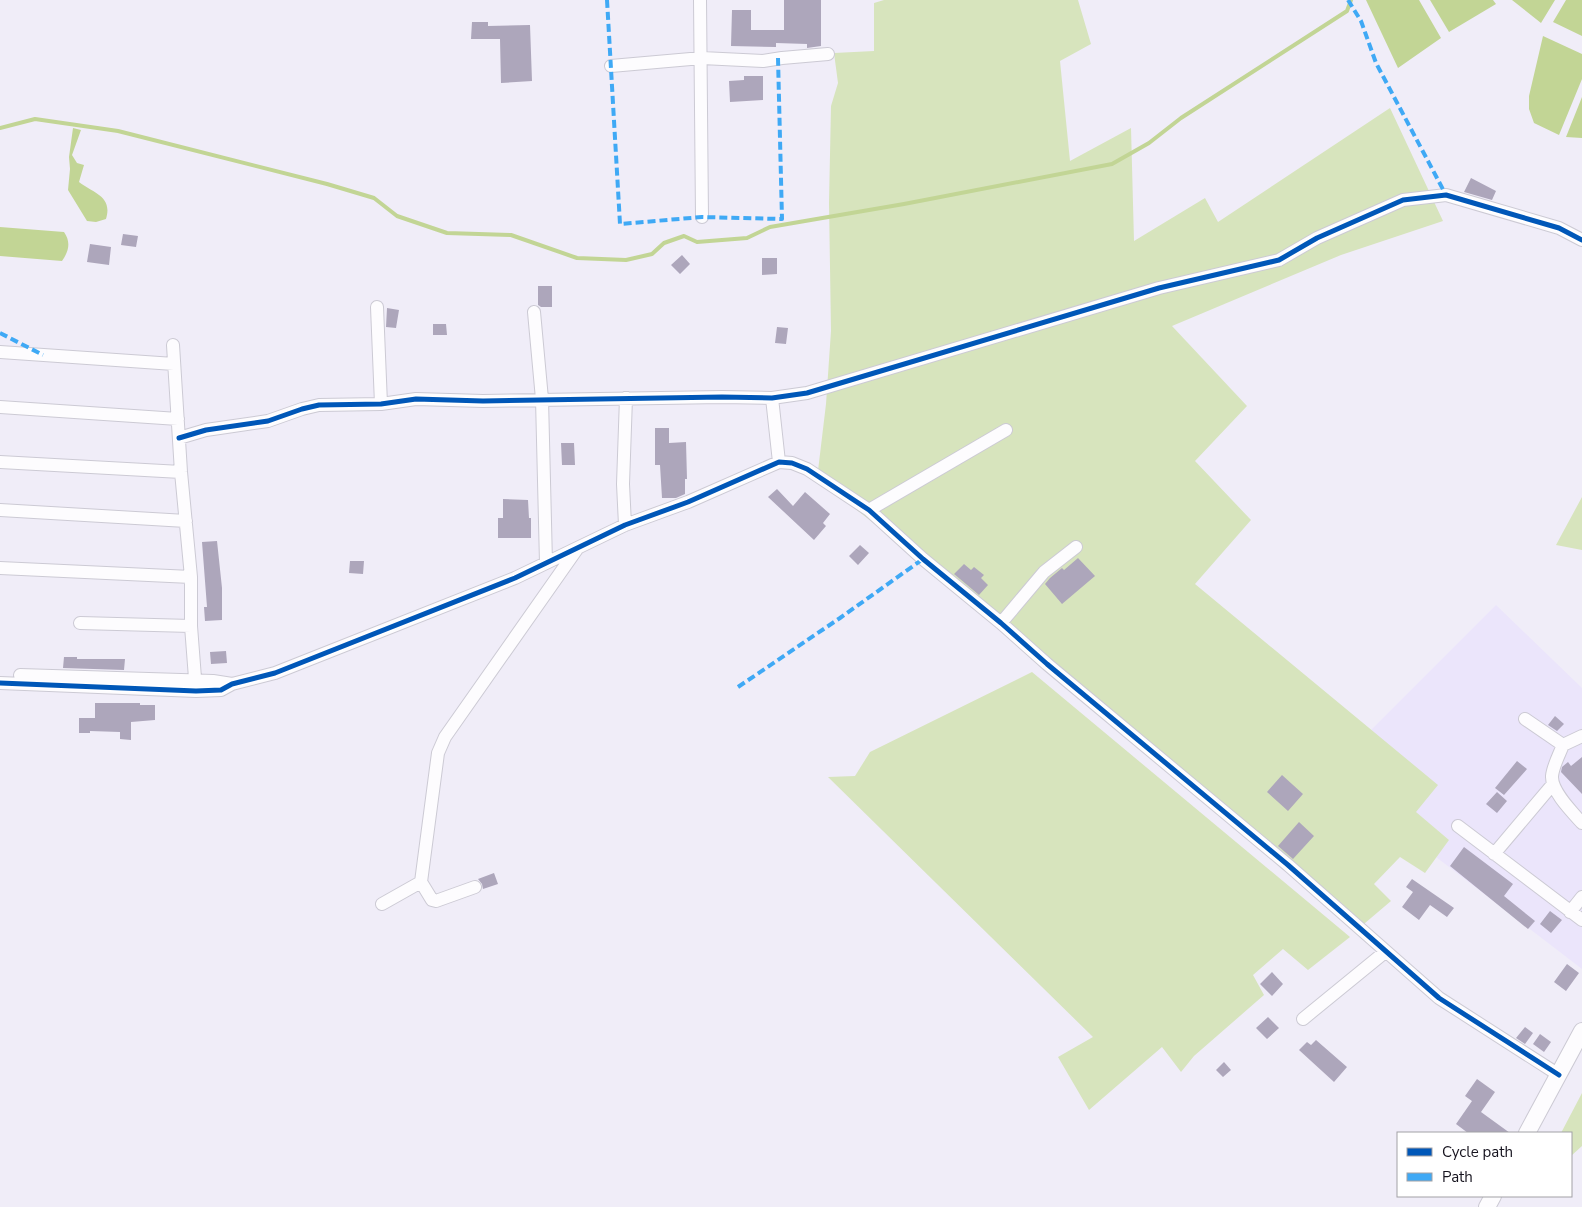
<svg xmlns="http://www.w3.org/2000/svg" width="1582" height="1207" font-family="'Nunito Sans',sans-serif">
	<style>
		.built { fill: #ebe5fb }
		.green { fill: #d7e4bd }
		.water { fill: #c2d595 }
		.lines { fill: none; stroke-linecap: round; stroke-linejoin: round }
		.stream { stroke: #c2d595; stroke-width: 4 }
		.building { fill: #ada6bb }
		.minor-casing { stroke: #cccad4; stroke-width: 14 }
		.major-casing { stroke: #cccad4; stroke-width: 18 }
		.minor { stroke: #fdfcfe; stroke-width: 12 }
		.major { stroke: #fdfcfe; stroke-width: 16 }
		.quiet { stroke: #3fa9f5; stroke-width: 4; stroke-dasharray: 8 4; stroke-linecap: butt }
		.cycleway-casing { stroke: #fff; stroke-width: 8 }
		.cycleway { stroke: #0057b8; stroke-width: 5 }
	</style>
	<rect width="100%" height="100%" fill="#f0edf8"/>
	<path class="built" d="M1496 605 1582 688V969L1436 857 1449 840 1415 812 1371 730Z"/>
	<path class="green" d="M884 0H1078L1091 44 1060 61 1070 161 1131 128 1134 241 1205 198 1218 222 1390 108 1443 221 1341 255 1172 326 1247 406 1195 461 1251 520 1195 584 1438 785 1416 812 1449 840 1425 873 1400 857 1374 884 1391 901 1358 929 935 571 817 479 826 404 831 331 829 203 831 106 838 83 834 53 874 51V3Z
		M1582 497V550L1556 545Z
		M1032 672 1350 937 1308 970 1283 949 1253 975 1264 995 1194 1056 1181 1072 1162 1047 1089 1110 1058 1057 1093 1037 828 777 855 776 870 752Z
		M1582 1093V1146L1571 1156V1133H1561Z"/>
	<path class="water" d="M1366 0H1419L1441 38 1398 68Z
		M1430 0H1493L1496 4 1449 32Z
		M1512 0H1555L1541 23Z
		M1566 0H1582V36L1553 22Z
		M1543 36 1582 54V79L1559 135 1534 123 1529 109V96Z
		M1582 97V138L1566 137Z
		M73 128 81 130 72 155 77 163 84 165 79 182C93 193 113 196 106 219L96 222 87 221 68 190 70 169 69 157Z
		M0 227 64 232C71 242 69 251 62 261L0 256Z"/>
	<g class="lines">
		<path class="stream" d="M0 128 35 119 118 131 327 184 374 198 397 216 447 233 511 235 577 258 626 260 652 254 664 243 684 236 697 242 747 238 770 227 904 204 1112 164 1149 143 1181 118 1347 11 1351 0"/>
	</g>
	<path class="building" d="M784 0H821V46L807 48V44L776 43V47L731 46 732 10H751V30H784Z
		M472 22H488V26L530 25 532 81 501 83 500 39H471Z
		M744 76H763V100L730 102 729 81 744 80Z
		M1471 178 1496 191 1492 200 1464 192Z
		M123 234 138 236 136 247 121 245Z
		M90 244 111 247 109 265 87 262Z
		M682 255 690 264 680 274 671 265Z
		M762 258H777V274L762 275Z
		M538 286H552V307H541L538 305Z
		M387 308 399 310 396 328 386 327Z
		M433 324H446L447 335H433Z
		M777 327 788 328 786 344 775 343Z
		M655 428H669V443L686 442 687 479H685V494L676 498H662L660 465H655Z
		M561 443H574L575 465H562Z
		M777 489 793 506 805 492 830 514 823 523 826 526 814 540 768 497Z
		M503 499 528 500 529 518H531V538H498V518H503Z
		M217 541 222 588V620L205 621 204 607H207L202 542Z
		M860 545 869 553 858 565 849 556Z
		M1078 558 1095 576 1062 604 1045 584 1050 578 1062 568 1064 570Z
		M350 561H364L363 574 349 573Z
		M964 564 971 570 974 567 984 575 981 578 988 585 979 595 954 574Z
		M226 651 227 663 211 664 210 652Z
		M64 657H77V659H125L124 670 63 668Z
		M95 703H140V705H155V720L131 722V740L120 739V732L90 731V733H79V718H95Z
		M1555 716 1564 724 1557 731 1548 725Z
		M1582 757V794L1561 772 1562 767 1568 762 1571 766Z
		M1517 761 1527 769 1504 795 1495 788Z
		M1282 775 1303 794 1288 811 1267 792Z
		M1497 792 1507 801 1497 813 1486 804Z
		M1299 822 1314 836 1293 859 1278 846Z
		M1464 847 1513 884 1504 896 1535 921 1528 929 1450 866Z
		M494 873 498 884 483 889 482 884 478 879Z
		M1412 879 1454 908 1447 917 1430 905 1419 920 1402 907 1413 892 1406 887Z
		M1550 911 1562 920 1551 933 1540 924Z
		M1567 964 1579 973 1566 991 1554 982Z
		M1272 972 1283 984 1272 996 1260 984Z
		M1268 1017 1279 1028 1267 1039 1256 1028Z
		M1525 1027 1533 1033 1525 1044 1516 1038Z
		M1540 1034 1551 1042 1544 1052 1533 1044Z
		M1316 1040 1347 1067 1334 1082 1299 1050 1307 1042 1311 1045Z
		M1224 1062 1231 1070 1223 1077 1216 1070Z
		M1477 1079 1495 1092 1481 1112 1510 1133H1468L1456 1124 1472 1101 1465 1096Z"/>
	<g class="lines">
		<g class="minor-casing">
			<path id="minor" d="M700 0 702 217
				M611 66 702 58 763 61 782 58 828 54
				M377 307 381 404
				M534 312 542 399 546 563
				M173 345 181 472 191 577V626L196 691
				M0 352 174 364
				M772 398 779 462
				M0 407 178 419
				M179 438 206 430 268 421 302 409 319 405 381 404 416 399 483 401 722 397 772 398 807 393 1159 288 1279 260 1317 238 1403 200 1446 195 1559 228 1582 240
				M0 462 181 472
				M0 510 186 521
				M869 510 1006 430
				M625 525 623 484 626 398
				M0 568 191 577
				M80 623 191 626
				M1001 623 1044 572 1076 547
				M20 675 213 681 232 684
				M0 683 196 691 221 690 232 684 275 673 515 578 625 525 688 502 779 462 792 463 807 469 869 510 923 559 1001 623 1047 664 1288 865 1439 998 1559 1075
				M1525 719 1563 745
				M1582 736 1563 745C1559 755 1553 766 1552 776 1551 791 1572 812 1582 823
				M1458 826 1582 920
				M1494 854 1553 784
				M475 887 436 901 432 900 421 882 438 753 445 737 577 549
				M382 904 421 882
				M1570 912 1582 897
				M1303 1019 1385 952"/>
		</g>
		<g class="major-casing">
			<path id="major" d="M1527 1133 1582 1031
				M1487 1207 1493 1196"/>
		</g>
		<use href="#minor" class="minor"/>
		<use href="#major" class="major"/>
		<path class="quiet" d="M607 0 620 224 702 217 782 219 778 58
			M1348 0 1361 21 1376 63 1446 195
			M0 333 43 355
			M738 687 840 618 923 559"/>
		<g class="cycleway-casing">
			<path id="cycleway" d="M179 438 206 430 268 421 302 409 319 405 381 404 416 399 483 401 722 397 772 398 807 393 1159 288 1279 260 1317 238 1403 200 1446 195 1559 228 1582 240
				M0 683 196 691 221 690 232 684 275 673 515 578 625 525 688 502 779 462 792 463 807 469 869 510 923 559 1001 623 1047 664 1288 865 1439 998 1559 1075"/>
		</g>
		<use href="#cycleway" class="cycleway"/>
	</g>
	<rect x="1397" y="1132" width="175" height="65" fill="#ffffff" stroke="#a2a1a5"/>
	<rect x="1407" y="1148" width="25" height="8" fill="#0057b8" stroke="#a2a1a5"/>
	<text x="1442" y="1157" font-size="15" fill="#16131e">Cycle path</text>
	<rect x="1407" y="1173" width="25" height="8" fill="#3fa9f5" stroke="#a2a1a5"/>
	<text x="1442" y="1182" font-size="15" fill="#16131e">Path</text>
</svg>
